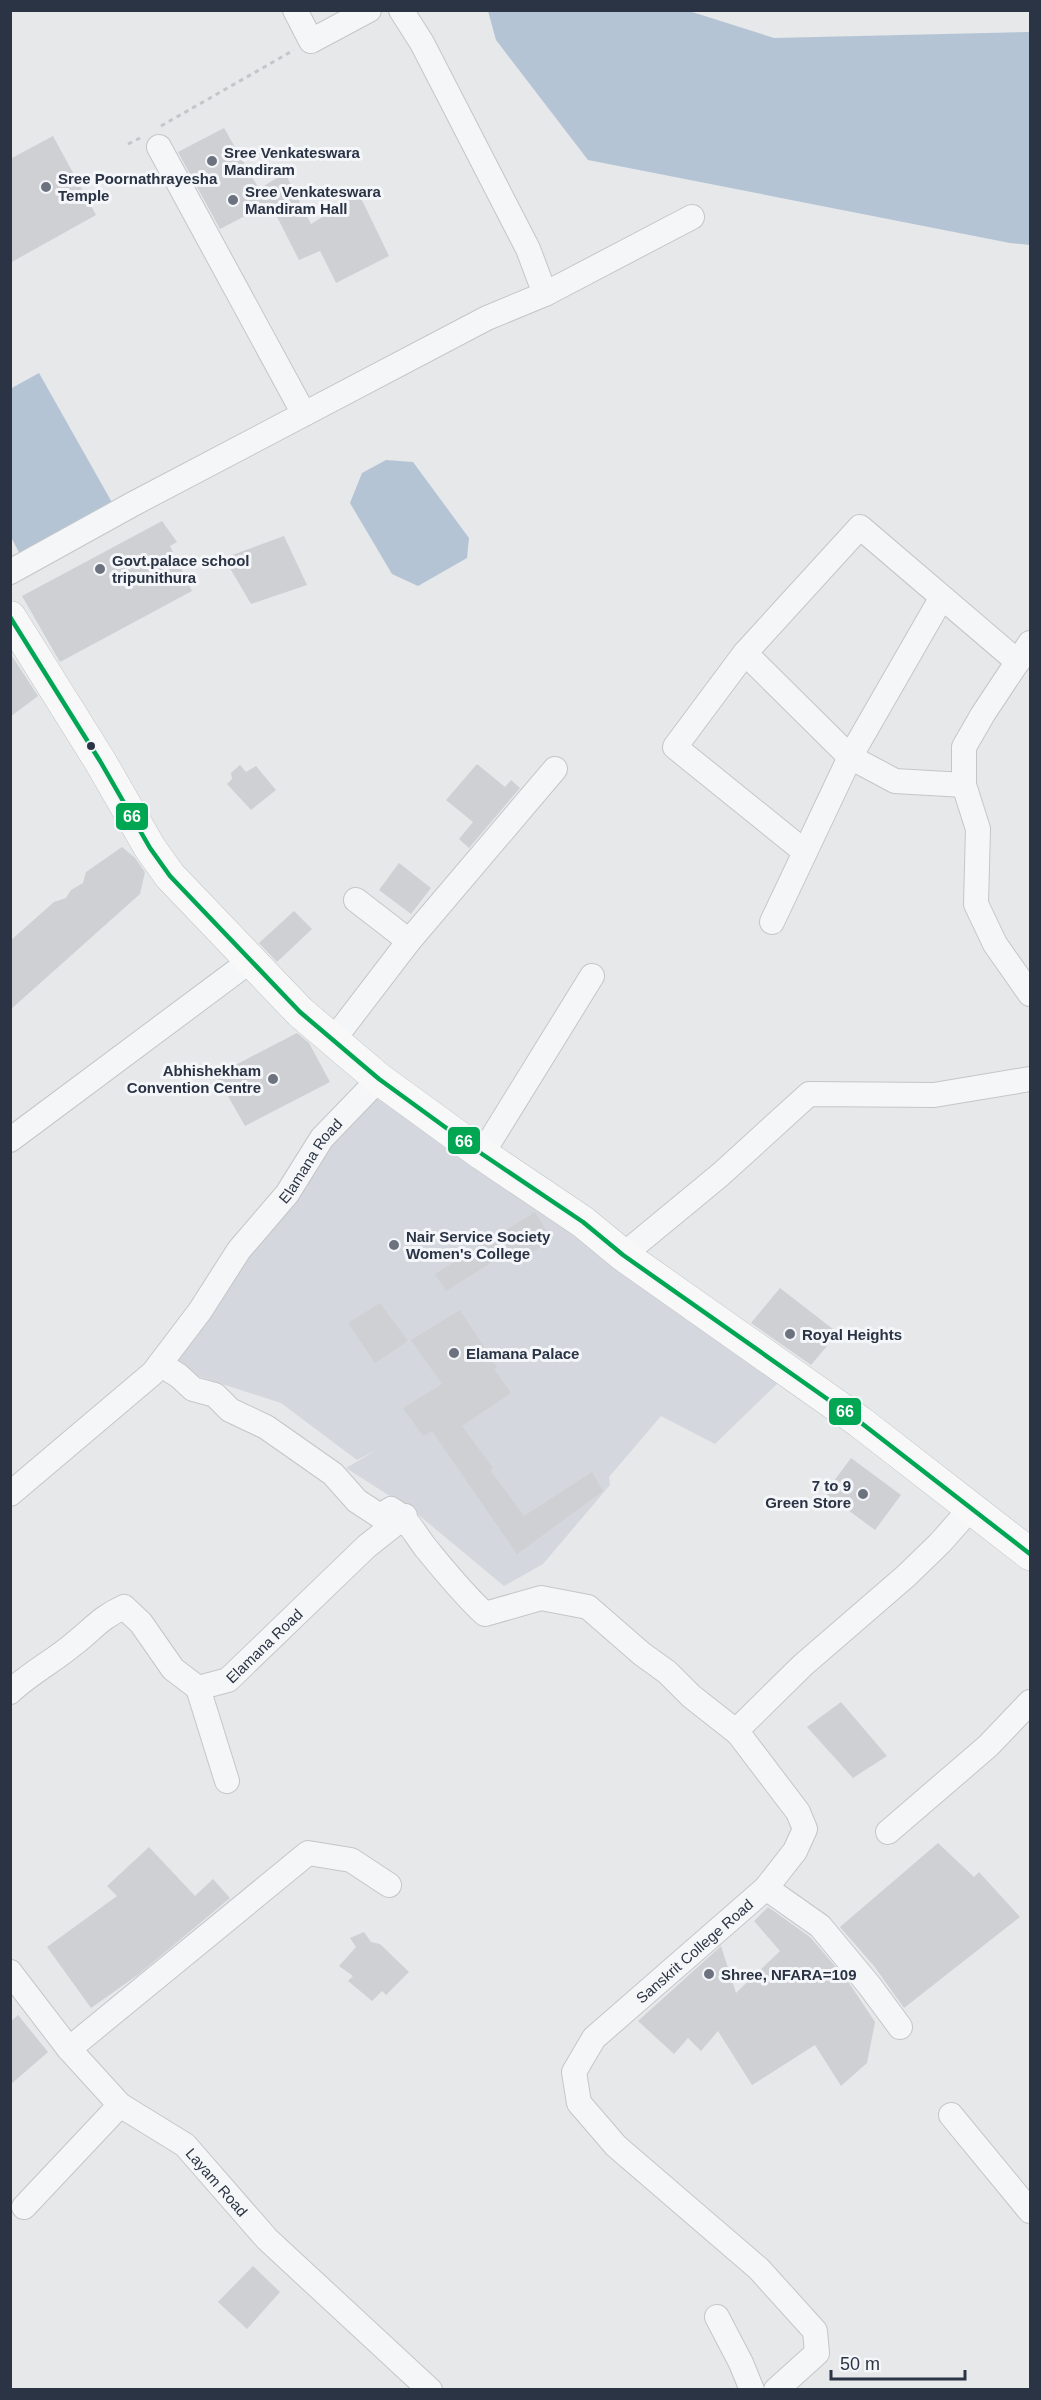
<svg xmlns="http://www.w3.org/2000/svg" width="1041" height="2400" font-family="Helvetica,sans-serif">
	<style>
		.built { fill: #d4d7dd }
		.water { fill: #b4c4d5 }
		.building { fill: #ced0d3 }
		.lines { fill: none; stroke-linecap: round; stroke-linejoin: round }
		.minor-casing { stroke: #c4c6c8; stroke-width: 26 }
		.major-casing { stroke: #c2c5c8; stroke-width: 33 }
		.path { stroke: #c5c6ca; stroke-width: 3; stroke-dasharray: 4.5 4.5; stroke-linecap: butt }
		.minor { stroke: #f5f6f7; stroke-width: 24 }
		.major { stroke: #f8f8f8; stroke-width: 32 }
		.bus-1-casing { stroke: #f4f6f9; stroke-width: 9 }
		.bus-1 { stroke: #00a651; stroke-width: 4.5 }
		.poi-dot { fill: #6c737f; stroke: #f4f6f9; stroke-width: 2 }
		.bus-dot { fill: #2b3445; stroke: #f4f6f9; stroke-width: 2 }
		.labels { text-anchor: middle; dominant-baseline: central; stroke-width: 6; stroke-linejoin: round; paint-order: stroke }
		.poi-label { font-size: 15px; font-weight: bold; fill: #2b3445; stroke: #f4f6f9; text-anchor: start }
		.street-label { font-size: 15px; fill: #2b3445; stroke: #f4f6f9 }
		.line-badge { stroke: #f4f6f9; stroke-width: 2 }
		.badge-label { font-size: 16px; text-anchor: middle; font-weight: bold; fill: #fff }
	</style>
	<rect width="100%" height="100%" fill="#e6e8ea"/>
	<path class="built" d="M379 1079 781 1380 715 1444 661 1416 609 1477 610 1485 543 1564 504 1586 415 1512 346 1468 378 1449 357 1460 281 1403 160 1364Z"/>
	<path class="water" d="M488 11H689L774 38 1030 32V245L1010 243 588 160 496 40Z
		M39 373 114 506 22 558 11 537 10 389Z
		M386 460 413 462 469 538 467 558 418 586 392 574 350 503 362 473Z"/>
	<path class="building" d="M224 128 259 189 285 173 311 224 359 194 389 256 336 283 320 251 299 260 270 203 220 229 178 152Z
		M53 136 96 215 10 263V159Z
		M162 521 177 542 170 546 192 591 60 662 22 596Z
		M284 536 307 585 251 604 224 558Z
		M10 653 38 696 10 717Z
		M477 764 505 787 511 780 520 788 469 848 459 839 473 822 446 800Z
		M240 765 246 772 256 766 276 790 251 810 227 784 232 779 231 773Z
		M122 847 135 858 145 872 140 894 10 1010V941L54 902 66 898 71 890 83 883 86 872Z
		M399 863 431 888 411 914 379 890Z
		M294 911 312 929 277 962 259 943Z
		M297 1033 309 1043 330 1082 245 1126 216 1075Z
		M535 1212 552 1240 521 1259 513 1249 446 1291 435 1274Z
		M780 1288 838 1333 811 1365 751 1323Z
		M380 1303 408 1341 375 1363 348 1323Z
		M460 1310 497 1367 494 1369 511 1393 462 1426 493 1468 490 1470 524 1516 592 1472 603 1491 517 1554 432 1431 423 1436 403 1408 442 1384 411 1340Z
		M851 1458 901 1495 875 1530 825 1493Z
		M841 1702 887 1756 853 1778 807 1727Z
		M938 1843 974 1877 979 1872 1020 1917 904 2008 874 1966 840 1927Z
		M149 1847 195 1896 213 1879 230 1898 139 1974 91 2008 47 1947 117 1896 107 1886Z
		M768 1907 810 1937 847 1980 875 2022 867 2063 841 2086 815 2045 752 2085 718 2031 701 2051 688 2038 674 2054 638 2021 721 1946 736 1993 780 1951 754 1921Z
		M364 1932 371 1942 380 1944 409 1972 386 1995 382 1991 372 2001 348 1981 353 1976 339 1966 356 1947 350 1938Z
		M18 2015 48 2052 10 2085V2022Z
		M253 2266 280 2292 247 2329 218 2302Z"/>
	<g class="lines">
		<g class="minor-casing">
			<g id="minor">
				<path d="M295 10 311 41 369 10"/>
				<path d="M159 147 304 414"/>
				<path d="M545 294 692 217"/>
				<path d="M10 572 133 504 487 318 545 294 528 249 422 43 401 10"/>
				<path d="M942 597 850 757 745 653 860 527 1018 662"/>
				<path d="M1030 643 983 714 964 747V785L978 829 976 904 995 944 1030 994"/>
				<path d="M745 653 675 747 805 852"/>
				<path d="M356 900 409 941"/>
				<path d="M772 922 850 757 895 781 964 785"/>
				<path d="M334 1039 409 941 555 769"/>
				<path d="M10 1140 250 961"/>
				<path d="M482 1154 592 976"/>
				<path d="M623 1255 720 1175 809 1094 934 1095 1030 1079"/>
				<path d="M160 1364 179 1376 193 1389 215 1395 230 1410 266 1427 286 1441 333 1474 357 1501 380 1516 391 1509C408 1519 413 1531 425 1547 444 1570 463 1594 485 1614L541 1598 588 1607 642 1654 667 1672 691 1696 738 1733"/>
				<path id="s1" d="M10 1494 153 1373 200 1311 239 1250 287 1194 322 1138 379 1079"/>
				<path d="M198 1688 227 1781"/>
				<path id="s2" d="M10 1692C30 1673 54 1661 75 1643 94 1628 100 1618 124 1607L141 1623 173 1669 198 1688 228 1680 367 1546 405 1516"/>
				<path d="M888 1832 988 1746 1030 1702"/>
				<path d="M766 1888 820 1926 869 1985 900 2027"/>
				<path id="s3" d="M10 1972 69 2049 120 2105 185 2145 267 2239 430 2390"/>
				<path d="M69 2049 308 1853 351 1860 389 1885"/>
				<path d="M951 2115 1030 2211"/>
				<path d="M24 2207 120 2105"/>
				<path d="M717 2317 741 2363 752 2390"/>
				<path id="s4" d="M776 2390 817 2353 815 2331 759 2269 616 2146 579 2103 574 2072 594 2038 766 1888 795 1851 805 1829 798 1812 738 1733 741 1726 803 1665 906 1576 940 1543 971 1508"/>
			</g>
		</g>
		<g class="major-casing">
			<path id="major" d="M10 617 100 761 150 848 170 876 300 1012 379 1079 482 1154 583 1222 623 1255 860 1422 1030 1554"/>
		</g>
		<path class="path" d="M161 126 294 50
			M128 144 140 138"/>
		<use href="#minor" class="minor"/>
		<use href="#major" class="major"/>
		<g class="bus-1-casing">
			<path id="bus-1" d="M10 617 100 761 150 848 170 876 300 1012 379 1079 482 1154 583 1222 623 1255 860 1422 1030 1554"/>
		</g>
		<use href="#bus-1" class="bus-1"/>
	</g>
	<g class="poi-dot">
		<circle cx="212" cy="161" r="6"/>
		<circle cx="46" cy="187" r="6"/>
		<circle cx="233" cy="200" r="6"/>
		<circle cx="100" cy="569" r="6"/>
		<circle cx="273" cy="1079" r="6"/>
		<circle cx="394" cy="1245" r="6"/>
		<circle cx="790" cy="1334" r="6"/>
		<circle cx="454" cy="1353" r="6"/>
		<circle cx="863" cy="1494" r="6"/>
		<circle cx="709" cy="1974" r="6"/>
	</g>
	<circle class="bus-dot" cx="91" cy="746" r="5"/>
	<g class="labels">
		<g class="poi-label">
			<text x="224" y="152">Sree Venkateswara<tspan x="224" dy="17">Mandiram</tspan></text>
			<text x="58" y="178">Sree Poornathrayesha<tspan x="58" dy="17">Temple</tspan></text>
			<text x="245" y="191">Sree Venkateswara<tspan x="245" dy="17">Mandiram Hall</tspan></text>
			<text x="112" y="560">Govt.palace school<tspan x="112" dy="17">tripunithura</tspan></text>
			<text x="261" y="1070" text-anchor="end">Abhishekham<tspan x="261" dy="17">Convention Centre</tspan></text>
			<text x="406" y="1236">Nair Service Society<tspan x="406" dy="17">Women's College</tspan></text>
			<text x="802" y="1334">Royal Heights</text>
			<text x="466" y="1353">Elamana Palace</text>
			<text x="851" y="1485" text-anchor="end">7 to 9<tspan x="851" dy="17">Green Store</tspan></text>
			<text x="721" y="1974">Shree, NFARA=109</text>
		</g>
		<g class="street-label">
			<text stroke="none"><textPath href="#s1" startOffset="452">Elamana Road</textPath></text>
			<text stroke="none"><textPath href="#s2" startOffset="334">Elamana Road</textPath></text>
			<text stroke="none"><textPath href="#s4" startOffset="610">Sanskrit College Road</textPath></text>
			<text stroke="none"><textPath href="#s3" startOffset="298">Layam Road</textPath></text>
		</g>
	</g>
	<g class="line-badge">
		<rect x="115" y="802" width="34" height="29" rx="6" fill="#00a651"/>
		<rect x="447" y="1126" width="34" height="29" rx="6" fill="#00a651"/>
		<rect x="828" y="1397" width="34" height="29" rx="6" fill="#00a651"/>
	</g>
	<g class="badge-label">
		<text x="132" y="822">66</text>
		<text x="464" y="1147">66</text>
		<text x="845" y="1417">66</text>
	</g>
	<rect width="1041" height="2400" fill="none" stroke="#2b3445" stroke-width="24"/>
	<path d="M831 2370v9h134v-9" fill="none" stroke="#2b3445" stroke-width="3"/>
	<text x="840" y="2370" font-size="18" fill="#2b3445" stroke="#f4f6f9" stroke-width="4.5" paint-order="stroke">50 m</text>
</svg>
